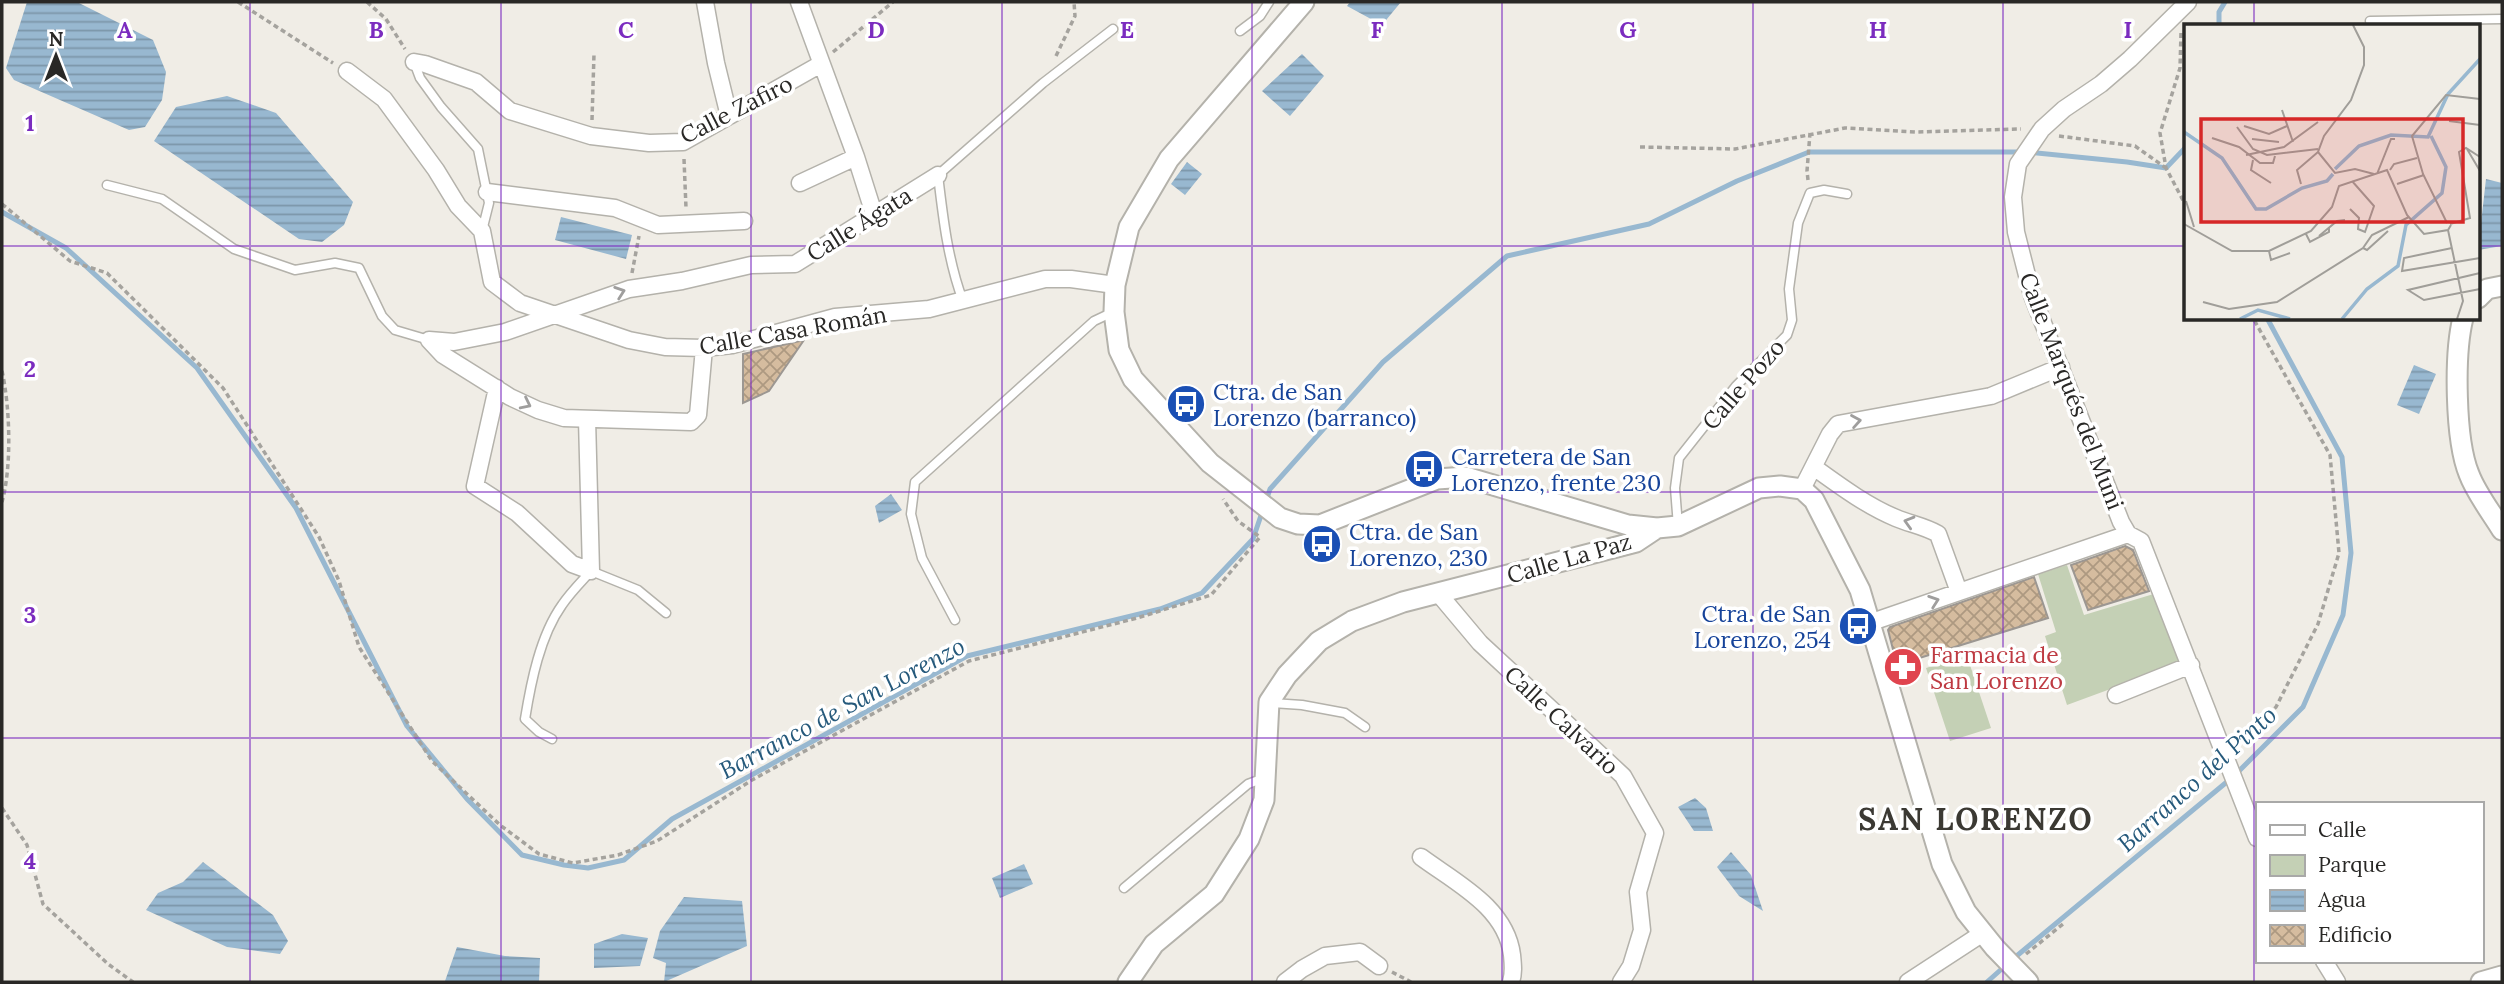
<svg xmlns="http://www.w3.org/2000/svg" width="2504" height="984" font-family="Lora,serif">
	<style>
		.park { fill: #c4d0b5 }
		.water { fill: url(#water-rules) }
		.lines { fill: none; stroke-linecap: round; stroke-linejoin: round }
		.stream { stroke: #98b8d0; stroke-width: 5 }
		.building { fill: url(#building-cross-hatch); stroke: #9c9792; stroke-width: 2 }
		.service-casing { stroke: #b4b2ab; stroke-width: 11 }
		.minor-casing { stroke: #b4b2ab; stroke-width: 19 }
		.tertiary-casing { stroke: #b4b2ab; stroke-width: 23 }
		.path { stroke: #a5a39e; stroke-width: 3.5; stroke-dasharray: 5 3.5; stroke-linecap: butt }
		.service { stroke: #fff; stroke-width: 8 }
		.minor { stroke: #fff; stroke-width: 16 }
		.tertiary { stroke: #fff; stroke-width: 19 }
		.oneway { stroke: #9f9e9d }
		.grid { fill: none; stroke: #7b2cbf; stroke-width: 2; stroke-opacity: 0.55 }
		.labels { text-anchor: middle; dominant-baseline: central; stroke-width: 7; stroke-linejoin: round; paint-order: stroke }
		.street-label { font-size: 23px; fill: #292826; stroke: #fff }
		.transit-label { font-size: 23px; fill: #164399; stroke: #fff; text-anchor: start }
		.health-label { font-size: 23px; fill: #be3a42; stroke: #fff; text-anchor: start }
		.water-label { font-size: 24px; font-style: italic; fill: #25597b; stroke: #fff }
		.district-label { font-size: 30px; font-weight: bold; letter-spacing: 2px; fill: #3b3933; stroke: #fff }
		.inset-river { fill: none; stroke: #98b8d0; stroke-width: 3.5 }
		.inset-road { fill: none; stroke: #a09e99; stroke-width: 2 }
		.view { fill: #d62828; fill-opacity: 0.15; stroke: #d62828; stroke-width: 3.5 }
		.inset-edge { fill: none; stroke: #292826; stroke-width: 3.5 }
		.grid-label { font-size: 23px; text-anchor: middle; font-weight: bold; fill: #7b2cbf; stroke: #fff; stroke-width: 7; stroke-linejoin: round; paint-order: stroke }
	</style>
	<defs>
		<pattern id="water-rules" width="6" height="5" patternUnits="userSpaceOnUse" patternTransform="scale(1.75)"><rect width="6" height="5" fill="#98b8d0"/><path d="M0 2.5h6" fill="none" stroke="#7c96a9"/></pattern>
		<pattern id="building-cross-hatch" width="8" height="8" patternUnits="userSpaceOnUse" patternTransform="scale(1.75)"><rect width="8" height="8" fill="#d5bc9f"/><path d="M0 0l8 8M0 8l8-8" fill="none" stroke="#ad9981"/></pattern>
	</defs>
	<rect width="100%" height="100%" fill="#f0ede6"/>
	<path class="park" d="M2067 565 2084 615 2157 593 2181 663 2067 705 2045 636 2056 632 2038 574Z
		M1967 656 1991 728 1950 741 1926 668Z"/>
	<path class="water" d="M27 2H77L153 40 166 72 162 100 145 127 129 130 14 80 6 68Z
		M1350 2H1401L1382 25 1347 6Z
		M1302 54 1324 76 1290 116 1262 91Z
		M227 96 276 113 353 202 344 225 322 242 299 239 154 141 176 107Z
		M1187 162 1202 174 1185 195 1171 184Z
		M2486 179 2502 183V246L2478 250Z
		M561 217 632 235 626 259 555 240Z
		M2414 365 2436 374 2419 414 2397 405Z
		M891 494 902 510 879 523 875 506Z
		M1695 798 1706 808 1713 831H1694L1678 807Z
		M1731 852 1751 875 1763 911 1739 896 1717 867Z
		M203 862 273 915 288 941 280 954 227 947 146 910 158 893 183 882Z
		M1024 864 1033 884 1000 898 992 878Z
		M684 897 742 901 747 946 664 982 666 963 653 958 660 931Z
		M622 934 648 938 640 966 594 968V944Z
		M457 947 505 956 540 958 539 982H447L445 981Z"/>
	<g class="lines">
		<path class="stream" d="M2219 26V12L2225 2
			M2 212 66 248 197 368 296 508 407 726 467 799 522 855 564 865 588 868 624 860 672 819 967 656 1160 609 1202 593 1253 539 1270 489 1383 362 1507 256 1649 224 1737 181 1809 152H2026L2127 162 2166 168 2186 147
			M2013 959 2234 776 2303 707 2343 615 2351 553 2342 457 2267 318
			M1987 982 2005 966"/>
	</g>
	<path class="building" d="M804 340 769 391 743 403V354Z
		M2125 546 2133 550 2149 591 2088 610 2071 565Z
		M2034 577 2048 618 1897 665 1888 630 1890 627Z"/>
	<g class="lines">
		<g class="service-casing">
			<path id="service" d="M2370 21 2502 19
				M1240 31 1260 16 1269 2
				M414 62 420 78 441 107 478 149 489 203 482 231
				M107 185 162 199 234 249 295 270 335 263 359 268 382 316 395 330 429 340
				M963 301C948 261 943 218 938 175L1043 83 1113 29
				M1678 526 1675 488 1679 458 1736 386 1787 335 1792 320 1789 289 1798 223 1810 193 1824 190 1847 194
				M955 620 922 558 911 514 915 482 1094 321 1113 312
				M1272 703 1302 705 1345 713 1365 727
				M552 739 539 732 525 719C531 682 540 636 562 605 570 593 581 582 591 571L638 590 666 613
				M1124 888 1248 784 1264 778"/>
		</g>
		<g class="minor-casing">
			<path id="minor" d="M705 2 716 63 729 116
				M799 2 856 157 874 214
				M2188 2 2130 59 2101 84 2064 109 2042 129 2018 164 2013 197 2016 232 2032 295 2121 522 2128 534 2141 541 2257 838
				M414 62 425 64 476 82 510 111 591 136 649 143 683 142 821 64
				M347 71 384 99 436 170 458 206 482 231 492 282 520 303 629 340 665 347 704 348 732 345 835 317 929 309 1045 279H1071L1115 285
				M800 183 856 157
				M487 192 615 208 658 225 744 221
				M429 340 454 342 505 332 629 289 682 281 751 265 795 264 938 175
				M429 340 443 355 510 397 538 410 564 418 691 422 698 415 704 348
				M497 388 475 486 517 513 572 564 591 571 587 419
				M1815 468C1840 486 1867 506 1896 518 1910 524 1924 526 1938 534L1959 592
				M1802 489 1830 434 1838 424 1991 396 2061 367
				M1438 593 1480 643 1623 776 1655 833 1638 892 1642 930 1631 966 1621 982
				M1869 623 2128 534
				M2116 695 2191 665
				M1421 857C1456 883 1506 907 1512 955 1513 965 1514 973 1511 982
				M2324 961 2337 982
				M1285 982 1302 969 1325 956 1360 952 1379 966
				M1908 982 1983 933"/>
		</g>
		<g class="tertiary-casing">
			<path id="tertiary" d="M1304 2 1169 159 1129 227 1115 285 1114 312 1119 350 1133 379 1210 463 1280 518 1298 524 1320 525 1437 479 1466 477 1628 525 1657 528 1678 526 1759 488 1780 486 1802 489 1814 500 1860 590 1942 864 1966 912 1995 948 2028 982
				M2478 298 2487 289 2502 286
				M2463 318C2454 354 2455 440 2469 474 2476 493 2491 512 2502 530
				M1128 982 1154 944 1214 894 1249 839 1264 800 1269 702 1287 675 1319 641 1352 621 1403 602 1636 542 1657 528
				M2481 982 2502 976"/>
		</g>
		<path class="path" d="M238 2 333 63
			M367 2 386 19 405 49
			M2181 33 2180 68 2160 133 2166 168 2186 206
			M833 52 893 2
			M1056 56 1075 16 1074 2
			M592 120 594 54
			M2059 136 2135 146 2166 168
			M1640 147 1735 149 1845 128 1915 132 2021 129
			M684 159 686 208
			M1808 180 1807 171 1810 133
			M2 204 70 261 107 273 223 388 319 537 339 581 359 647 432 761 500 825 539 854 573 863 618 855 657 841 752 780 969 661 1137 618 1211 595 1260 537 1238 521 1223 499
			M632 273 639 236
			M2 371C10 407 12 466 2 502
			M2238 744 2276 707 2318 624 2339 553 2330 455 2253 318
			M2 808 27 845 43 904 108 964 133 982
			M2026 954 2063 924
			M1392 972 1411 982"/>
		<use href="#service" class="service"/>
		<use href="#minor" class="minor"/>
		<use href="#tertiary" class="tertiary"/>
	</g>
	<defs><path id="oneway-chevron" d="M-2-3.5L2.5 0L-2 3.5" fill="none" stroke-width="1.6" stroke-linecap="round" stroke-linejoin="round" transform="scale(1.75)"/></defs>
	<g class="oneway">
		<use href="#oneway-chevron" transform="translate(620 292) rotate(-19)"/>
		<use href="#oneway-chevron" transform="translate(526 404) rotate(26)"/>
		<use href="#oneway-chevron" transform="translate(1856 421) rotate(-10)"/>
		<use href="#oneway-chevron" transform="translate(1909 522) rotate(-164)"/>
		<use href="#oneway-chevron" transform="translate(1934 601) rotate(-19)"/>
	</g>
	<path class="grid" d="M250 2V982M501 2V982M751 2V982M1002 2V982M1252 2V982M1502 2V982M1753 2V982M2003 2V982M2254 2V26M2 246H2186M2478 246H2502M2254 318V982M2 492H2502M2 738H2502"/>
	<defs>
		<g id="bus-disc" transform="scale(2.0125)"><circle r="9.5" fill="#1a4fb4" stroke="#fff"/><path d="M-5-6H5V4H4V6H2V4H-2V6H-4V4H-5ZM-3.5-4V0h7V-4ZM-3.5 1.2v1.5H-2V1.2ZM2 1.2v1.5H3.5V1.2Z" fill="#fff"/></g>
		<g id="pharmacy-disc" transform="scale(2.0125)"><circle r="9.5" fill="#e0444e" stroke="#fff"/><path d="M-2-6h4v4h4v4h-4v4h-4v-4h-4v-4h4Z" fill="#fff"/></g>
	</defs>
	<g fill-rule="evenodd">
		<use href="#bus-disc" x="1186" y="404"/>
		<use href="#bus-disc" x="1424" y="469"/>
		<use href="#bus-disc" x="1322" y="544"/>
		<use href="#bus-disc" x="1858" y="626"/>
		<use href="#pharmacy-disc" x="1903" y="667"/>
	</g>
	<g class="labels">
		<g class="street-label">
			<text transform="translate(736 109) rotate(-27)">Calle Zafiro</text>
			<text transform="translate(859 224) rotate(-32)">Calle Ágata</text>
			<text transform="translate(793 330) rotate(-10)">Calle Casa Román</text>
			<text transform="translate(1743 384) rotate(-49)">Calle Pozo</text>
			<text transform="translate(2072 391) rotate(69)">Calle Marqués del Muni</text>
			<text transform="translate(1569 558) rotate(-16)">Calle La Paz</text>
			<text transform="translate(1562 720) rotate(43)">Calle Calvario</text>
		</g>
		<g class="transit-label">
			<text x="1213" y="391">Ctra. de San<tspan x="1213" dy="26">Lorenzo (barranco)</tspan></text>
			<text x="1451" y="456">Carretera de San<tspan x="1451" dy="26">Lorenzo, frente 230</tspan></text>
			<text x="1349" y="531">Ctra. de San<tspan x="1349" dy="26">Lorenzo, 230</tspan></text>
			<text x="1831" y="613" text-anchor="end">Ctra. de San<tspan x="1831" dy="26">Lorenzo, 254</tspan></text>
		</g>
		<g class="health-label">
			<text x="1930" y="654">Farmacia de<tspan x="1930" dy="26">San Lorenzo</tspan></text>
		</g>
		<g class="water-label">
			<text transform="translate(842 708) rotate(-28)">Barranco de San Lorenzo</text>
			<text transform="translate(2197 779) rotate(-42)">Barranco del Pinto</text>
		</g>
		<g class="district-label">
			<text x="1976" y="819">SAN LORENZO</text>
		</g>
	</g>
	<g transform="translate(2184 24)">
		<rect width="296" height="296" fill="#f0ede6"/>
		<path class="inset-river" d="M0 108 38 134 72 185H82L118 164 143 157 149 150M151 145 175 122 207 111 244 113 264 70 296 35M56 295 74 286 106 295M158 295 183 265 214 242 222 201 258 169 262 143 247 112"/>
		<path class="inset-road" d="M169 1 180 23V41L167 76 140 112 134 128 151 149 171 145 190 150M98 86 109 118M265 97 296 101M60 102 85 110 103 102M53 103 69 125 83 131 134 125M28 114 55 123 76 139H89L91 132M68 115 95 118M283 125 296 147M62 131 100 123 134 98M69 136 67 146 87 159M206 146 210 140 233 134M193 150 207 115H211M117 160 113 146 134 128M213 160 240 151M2 177 10 203M166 185 175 194 174 205 181 208 190 182 168 157M263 199 239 150 228 112 262 71 296 75M0 200 48 227H85L127 207 148 183 155 162 203 146 223 191 240 210 264 206 267 201M266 200 286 194 275 128 282 124 296 133M264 206 279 277 273 295M122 210 126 218 145 208V203M135 212 153 197 161 196M179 224 183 226 204 207M268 224 220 234 218 247 296 234M85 227 87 236 106 229M296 249 224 266 240 276 296 265M19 278 45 285 93 278 179 224 188 211 225 193"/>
		<path class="view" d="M17 95H279V198H17Z"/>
		<rect width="296" height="296" class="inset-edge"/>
	</g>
	<g class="grid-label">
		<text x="125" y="38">A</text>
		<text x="376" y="38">B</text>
		<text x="626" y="38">C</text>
		<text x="876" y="38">D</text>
		<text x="1127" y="38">E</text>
		<text x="1377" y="38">F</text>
		<text x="1628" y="38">G</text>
		<text x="1878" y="38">H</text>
		<text x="2128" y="38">I</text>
		<text x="30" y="131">1</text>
		<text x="30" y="377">2</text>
		<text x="30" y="623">3</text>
		<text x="30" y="869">4</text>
	</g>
	<rect width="2504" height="984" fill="none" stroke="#292826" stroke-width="7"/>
	<rect x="2256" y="802" width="228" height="161" fill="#ffffff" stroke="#a9a9a8" stroke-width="2"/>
	<rect x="2270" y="825" width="35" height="10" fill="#ffffff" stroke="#a9a9a8" stroke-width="2"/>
	<text x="2318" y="837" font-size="21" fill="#292826">Calle</text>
	<rect x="2270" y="855" width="35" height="21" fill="#c4d0b5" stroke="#a9a9a8" stroke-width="2"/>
	<text x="2318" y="872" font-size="21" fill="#292826">Parque</text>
	<rect x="2270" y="890" width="35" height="21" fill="url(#water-rules)" stroke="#a9a9a8" stroke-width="2"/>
	<text x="2318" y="907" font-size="21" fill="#292826">Agua</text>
	<rect x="2270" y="925" width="35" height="21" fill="url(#building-cross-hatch)" stroke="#a9a9a8" stroke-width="2"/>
	<text x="2318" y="942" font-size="21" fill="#292826">Edificio</text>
	<g transform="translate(56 56)" stroke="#ffffff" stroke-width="5" paint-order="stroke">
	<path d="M0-5L12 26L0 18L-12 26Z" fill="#292826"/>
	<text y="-10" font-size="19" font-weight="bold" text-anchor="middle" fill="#292826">N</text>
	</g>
</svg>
